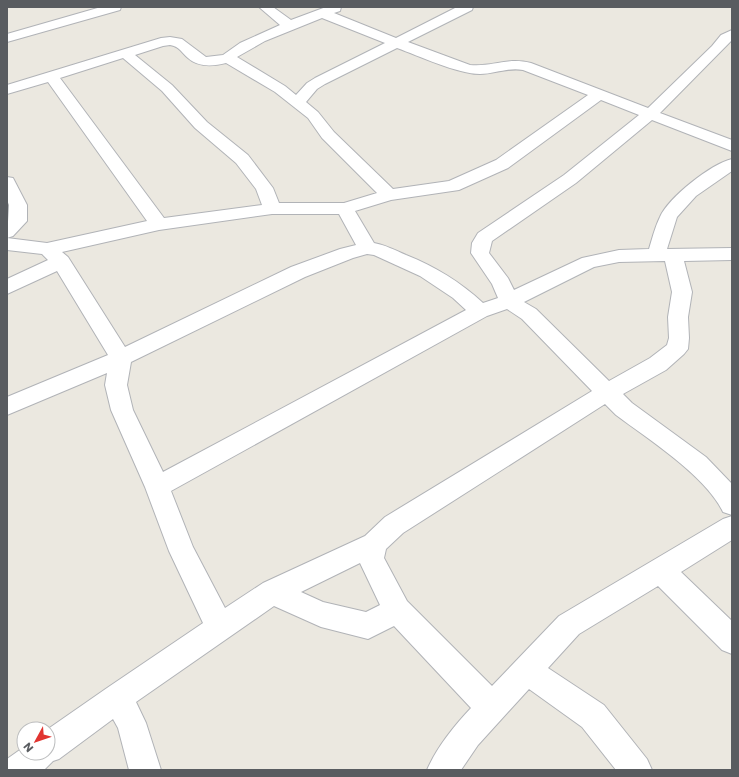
<svg xmlns="http://www.w3.org/2000/svg" width="739" height="777" font-family="Poppins,sans-serif">
	<style>
		.lines { fill: none; stroke-linecap: round; stroke-linejoin: round }
		.minor-casing { stroke: #b1b3b7; stroke-width: 2 }
		.tertiary-casing { stroke: #b1b3b7; stroke-width: 2 }
		.minor { fill: #fff; fill-rule: evenodd }
		.tertiary { fill: #fff; fill-rule: evenodd }
	</style>
	<rect width="100%" height="100%" fill="#ebe8e0"/>
	<g class="lines">
		<g class="minor-casing">
			<path id="minor" d="M101 7H121L120 10 7 42V34Z
				M259 7H273L291 20 326 7H341L340 11 334 13 396 38 457 7H473L472 10 408 42 470 65C493 67 507 57 531 63L648 108 712 46 721 35 732 30V40L660 113 732 140V151L652 120 576 183 492 241 489 253 508 278 514 290 582 258 619 250 649 249C652 239 655 227 660 217 669 197 711 164 732 159V171L696 196 677 217 667 249 732 248V260L684 261 692 292 688 317 689 338 688 349 684 354 666 370 623 394 632 403 706 457 732 484V515L723 512C706 476 648 439 616 415L605 404 403 533 386 549 384 558 407 601 492 686 559 616 723 519 732 516V540L681 572 732 621V654L722 650 658 586 579 634 548 668 604 705 647 759 652 770H616L582 727 529 689 478 745 461 770H427C437 747 454 726 471 708L394 626 368 639 321 627 274 606 136 702 146 723 161 770H129L118 728 113 719 59 759 53 761 44 770H7V759L24 747V753H48V729L107 688 203 623 169 551 145 487 111 410 105 385 107 373 7 415V397L108 355 57 271 7 294V279L48 260 42 254 7 250V238L47 243 147 221 48 82 7 94V85L161 38 170 37 182 39 206 57 223 55 240 43 280 25ZM322 18 385 43 315 78 307 83 296 95 285 86 237 57 265 41ZM170 45C179 46 182 53 188 58 199 68 214 66 226 63L275 92 308 118 322 138 377 193 344 203H279L273 188 248 155 207 122 172 85 135 55 163 46ZM397 48C419 56 458 74 480 74 495 74 508 67 523 70L588 95 496 160 449 181 393 189 334 132 318 112 306 102 317 89 325 84ZM123 58 162 91 195 128 236 163 256 189 262 205 164 218 60 78ZM601 100 639 115 564 175 478 233 472 243 471 253 492 284 498 298 483 303C459 281 436 267 406 255 395 250 385 245 374 243L355 211 391 200 459 190 508 168ZM272 214H339L356 245 340 249 291 267 125 347 68 257 62 252 159 230ZM367 254 374 255 420 276 453 298 466 310 163 472 133 410 127 385 131 362 305 277 353 258ZM665 261 672 292 668 317 669 338 667 345 650 358 609 381 536 309 524 302 594 267 619 262ZM507 309 522 319 592 391 385 517 365 536 263 583 225 608 193 547 171 491 487 316ZM360 563 380 605 366 612 323 602 301 592Z"/>
		</g>
		<g class="tertiary-casing">
			<path id="tertiary" d="M7 177 13 178 27 205V221L13 236 7 238 9 205 7 200Z"/>
		</g>
		<use href="#minor" class="minor"/>
		<use href="#tertiary" class="tertiary"/>
	</g>
	<rect width="739" height="777" fill="none" stroke="#595c60" stroke-width="16"/>
	<g transform="translate(36 741) rotate(230)"><circle r="19" fill="#ffffff" stroke="#bdbebf"/>
	<path d="M0-3L7 15L0 10L-7 15Z" fill="#e13430"/>
	<text y="-6" font-size="11" font-weight="bold" text-anchor="middle" fill="#595c60">N</text>
	</g>
</svg>
